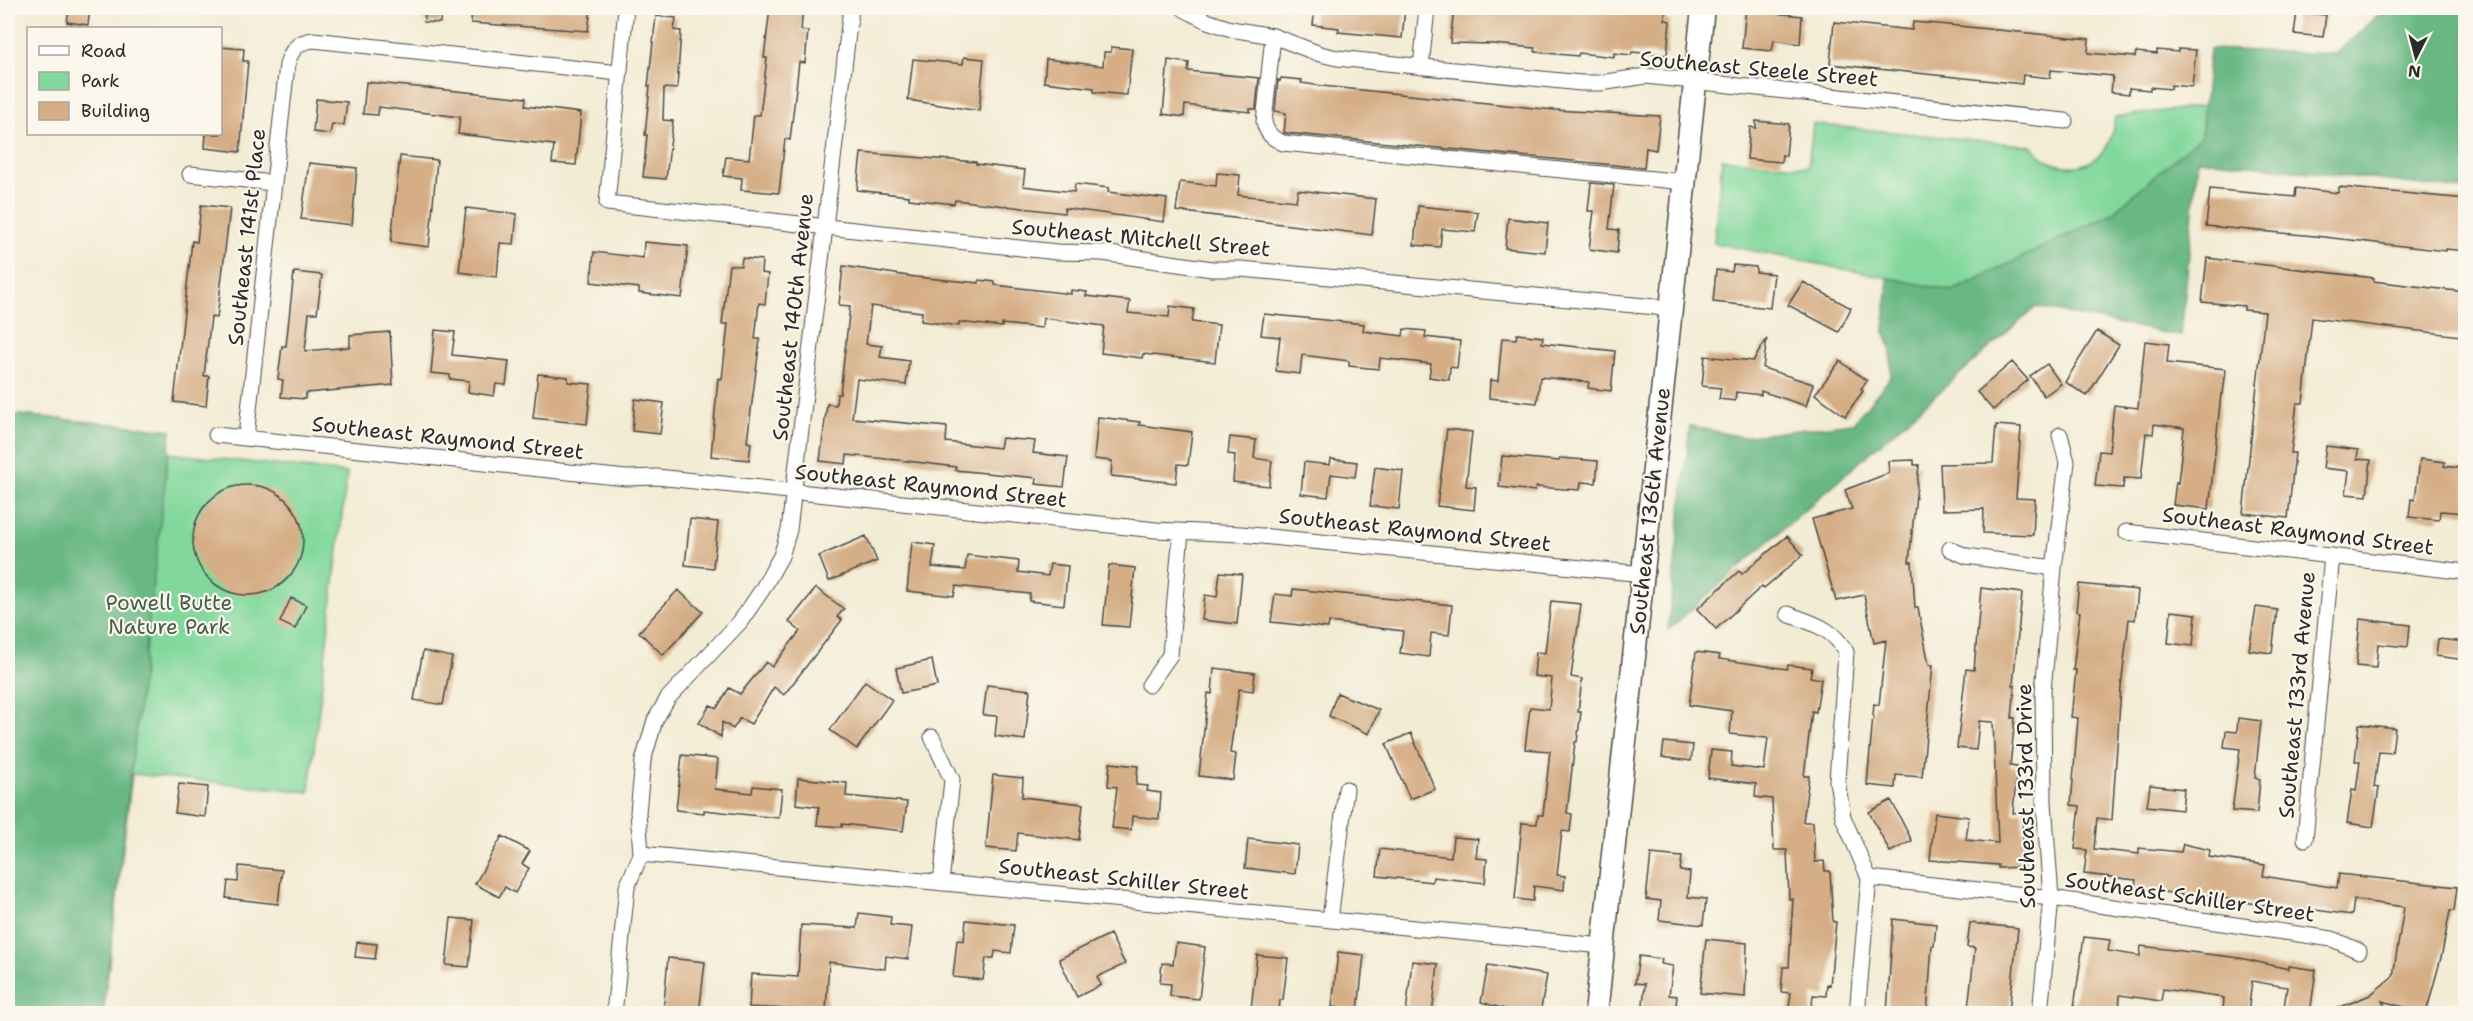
<svg xmlns="http://www.w3.org/2000/svg" width="2473" height="1021" font-family="'Shantell Sans',sans-serif">
	<style>
		.green { fill: #82d89c; stroke: #568264; stroke-width: 1.5 }
		.forest { fill: #69b884; stroke: #4a7258; stroke-width: 1.5 }
		.building { fill: #d5ae86 }
		.lines { fill: none; stroke-linecap: round; stroke-linejoin: round }
		.street-casing { stroke: #494844; stroke-width: 17 }
		.secondary-casing { stroke: #494844; stroke-width: 25 }
		.street { stroke: #fff; stroke-width: 15 }
		.secondary { stroke: #fff; stroke-width: 22 }
		.labels { text-anchor: middle; dominant-baseline: central; stroke-width: 4.5; stroke-linejoin: round; paint-order: stroke }
		.street-label { font-size: 21px; fill: #2b2b2b; stroke: #fbf7ec }
		.park-label { font-size: 21px; fill: #455f4d; stroke: #fbf7ec }
	</style>
	<rect width="100%" height="100%" fill="#fbf7ec"/>
	<filter id="ink" filterUnits="userSpaceOnUse"><feTurbulence type="fractalNoise" baseFrequency=".0167" numOctaves="2"/><feDisplacementMap in="SourceGraphic" scale="12" xChannelSelector="R" yChannelSelector="G"/><feConvolveMatrix kernelMatrix="1 2 1 2 8 2 1 2 1" color-interpolation-filters="sRGB"/></filter>
	<filter id="wash" filterUnits="userSpaceOnUse"><feTurbulence type="fractalNoise" baseFrequency=".008" numOctaves="4" result="noise"/><feDisplacementMap in="SourceGraphic" scale="24" xChannelSelector="R" yChannelSelector="G"/><feGaussianBlur stdDeviation="1.35" result="paint"/><feColorMatrix in="noise" values="0 0 0 0 0 0 0 0 0 0 0 0 0 0 0 0 0 1.4 0 .05"/><feComposite in="paint" operator="in"/></filter>
	<g filter="url(#wash)">
		<rect width="100%" height="100%" fill="#f3ecd5"/>
		<path class="green" d="M2204 106 2201 136 2111 214 1953 291 1714 243 1722 159 1808 167 1813 124 2032 146C2049 171 2087 174 2105 149 2112 140 2113 128 2115 117Z
			M8 414 171 430 168 453 347 473 309 792 132 774 103 1013H8Z"/>
		<path class="forest" d="M2387 8H2465V190L2198 159 2181 336 2036 307 1668 630 1690 426 1742 437 1853 423 1891 377V348L1884 332 1888 278 1953 291 2111 214 2201 136 2210 49 2335 54Z
			M8 414 171 430 103 1013H8Z"/>
		<g id="blocks">
			<path class="building" d="M69 8H90L88 25 67 22Z
				M426 8H441L440 23 424 22Z
				M472 8H591L588 31 471 23Z
				M770 8H803L801 30 808 31 805 63 799 62 790 140 785 139 779 193 741 190 742 178 723 176 726 157 749 159 754 115H760L767 58H764Z
				M1315 8H1405L1402 38 1338 32 1339 28 1313 25Z
				M1454 8H1666L1665 20 1670 21 1667 55 1632 52 1631 55 1614 53V57L1579 53 1578 56 1535 52V48L1493 44 1450 43Z
				M1746 8H1775L1774 13 1802 16 1800 44 1774 40 1772 51 1742 48Z
				M2297 12 2326 15 2323 37 2294 34Z
				M656 16 676 18 674 30 681 31 677 89 664 88 663 120 673 121 666 179 643 177 647 135H645L650 86H648Z
				M1834 22 1912 30 1913 22 1938 24 2089 39 2088 53 2135 57 2136 52 2157 54V50L2178 52V49L2196 50 2192 87 2171 85V89L2150 87V90L2129 88V94L2111 92 2113 76 2051 70 2050 78 2023 75 2022 84 1830 64Z
				M220 47 244 49 243 61H248L240 152 205 148 206 134H220Z
				M1111 47 1132 49 1127 95 1094 92V88L1044 82 1046 59 1103 66 1104 52H1111Z
				M964 57 984 59 979 111 908 100 913 59 963 64Z
				M1168 60 1189 63 1188 71 1259 78 1256 109H1250V112L1185 105 1184 117 1163 114Z
				M1281 78 1302 80 1301 83 1322 86 1554 110 1660 116 1656 150 1646 148 1644 168 1286 133H1284L1286 113 1275 111 1278 80 1280 81Z
				M366 82 526 98 525 106 581 113 576 165 552 163 554 145 458 134 460 117 379 107 378 115 363 114Z
				M316 99 347 102 344 125 332 124 330 134 313 132Z
				M1756 121 1789 124 1786 156 1782 155 1781 162 1747 159 1750 127 1756 128Z
				M861 153 976 162V164L1025 170 1023 186 1074 192 1075 184 1109 188 1108 192 1167 199 1164 222 1065 208 1064 213 955 200 954 204 909 199V196L857 190Z
				M400 156 437 160 429 247 391 242Z
				M309 163 357 168 352 225 301 219Z
				M1217 173 1240 175 1238 195 1296 201 1298 190 1376 199 1372 235 1176 211 1180 182 1216 186Z
				M1591 183 1614 185 1609 229 1619 230 1617 253 1589 249 1594 211H1588Z
				M2339 187 2466 199V251L2446 249V251L2315 236 2206 226 2210 189 2295 197 2296 188 2338 193Z
				M201 205 230 208 217 318 211 317 204 376H209L206 406 174 402 192 241 197 242Z
				M1418 206 1478 212 1475 232 1442 229 1440 247 1414 245Z
				M466 208 517 214 514 244 500 243 497 277 459 272Z
				M1508 218 1548 223 1545 252 1505 248Z
				M644 242 688 246 682 298 639 293V288L591 282 594 252 643 258Z
				M742 258 762 260 761 273 768 274 765 304 759 303 755 339H760L747 442 751 443 749 460 711 456 718 378 722 379 728 324H722L729 265 741 266Z
				M2207 258 2374 278 2373 281 2465 292 2460 336 2312 318 2303 403H2297L2291 453H2295L2288 518 2243 513 2265 312 2244 310V306L2202 302Z
				M1733 265 1756 267V272L1774 274 1770 308 1713 302 1716 270 1732 272Z
				M843 266 915 277 979 283V280L995 282V285L1071 294V290L1087 292 1086 296 1130 301 1128 313 1169 317 1170 306 1194 309 1192 322 1219 325 1215 362 1143 354 1142 358 1101 353 1104 326 1043 318 1042 328 1002 324V327L959 322V326L921 321 922 312 871 306 866 344 882 346 880 357 909 361 906 385 857 379 852 418 947 427 946 442 1000 448 1002 438 1035 441 1033 453 1068 457 1064 487 1036 484 1037 478 955 470 956 467 907 461 847 455 846 464 820 461 827 404 836 405 837 394H840L850 306 839 305Z
				M294 272 322 275 317 313H309L305 351 350 347V335L390 332 393 385 306 393 305 399 281 397 283 380 278 379 282 346H286Z
				M1803 282 1851 308 1839 332 1788 305Z
				M1264 314 1364 324 1363 331 1403 336 1404 329 1426 331 1425 337 1460 341 1457 368 1450 367 1449 380 1429 377 1431 364 1380 358 1379 369 1349 366V361L1302 355 1300 374 1276 371 1280 337 1261 335Z
				M435 330 455 332 452 355 509 361 506 385 496 384 494 396 468 392 469 381 450 379V375L431 373Z
				M2097 331 2119 345 2087 396 2065 382Z
				M1517 334 1543 337 1542 343 1615 351 1611 391 1588 388 1589 382 1540 377 1537 403 1489 398 1490 380 1498 381 1502 338 1516 339Z
				M1767 339 1763 368 1813 384 1806 406 1761 391V395L1736 392 1735 401 1719 399 1721 388 1702 386 1705 356 1753 361Z
				M2145 341 2169 344 2167 363 2226 369 2223 394H2221L2209 509 2173 505 2176 482 2178 483 2184 428 2154 424 2153 434 2146 433 2141 479 2124 478 2123 488 2095 486 2099 451 2109 452 2114 405 2138 408Z
				M1840 361 1867 381 1861 389 1863 391 1845 416 1815 394Z
				M2012 362 2028 380 1993 410 1977 392Z
				M2047 364 2061 384 2044 396 2030 376Z
				M538 374 568 377V382L591 384 587 424 533 418Z
				M635 399 664 403 660 434 632 431Z
				M1098 417 1140 422 1139 425 1192 432 1188 465 1178 464 1176 483 1111 476 1112 461 1094 459Z
				M1996 425 2021 427 2016 498 2035 499 2033 535 1983 533 1984 509 1942 510 1940 464 1993 463Z
				M1447 429 1472 432 1466 486 1476 487 1474 510 1437 506Z
				M1230 437 1256 440 1254 458 1272 461 1269 486 1233 482 1235 455 1228 454Z
				M2326 446 2358 450 2357 459 2371 460 2367 496 2346 494 2349 471 2323 468Z
				M1502 456 1559 461 1560 458 1598 461 1596 483 1581 482 1580 490 1536 487 1535 491 1499 487Z
				M1331 459 1357 462 1355 477 1331 474 1328 497 1301 494 1304 462 1330 465Z
				M2420 459 2445 462 2444 466 2466 469V513L2440 511 2439 520 2409 517 2411 499 2415 500Z
				M1914 460V465H1919L1909 562H1912L1915 608H1918L1929 665H1933L1922 777 1896 775 1895 788 1867 785 1874 704 1879 705 1886 640 1874 643 1864 595 1836 601 1812 519 1852 509 1845 490 1889 473 1888 461Z
				M1375 467 1403 471 1399 509 1370 506Z
				M193 540a55 55 0 1 1 110 0a55 55 0 1 1-110 0Z
				M690 519 718 522 713 568 685 565Z
				M866 536 877 561 829 581 819 556Z
				M1787 536 1803 555 1764 588 1762 586 1716 629 1697 609 1739 571 1742 574Z
				M912 542 935 545 932 567 965 570 967 555 1019 561 1018 572 1048 576 1050 564 1068 566 1064 605 1029 601 1030 594 956 586 954 596 907 591Z
				M1109 565 1135 568 1129 627 1103 625Z
				M1220 572 1242 574 1237 624 1202 620 1205 595 1217 597Z
				M2079 584 2138 590 2135 620 2129 619 2121 687 2112 820 2097 818 2094 849 2139 854V848L2181 852 2183 844 2210 850 2209 857 2265 865 2263 876 2337 888 2339 874 2457 887 2454 911H2450L2442 954 2426 1013 2382 1001 2389 1014 2326 1013 2370 995 2393 976 2404 907 2354 900 2352 915 2308 909 2307 913 2200 894 2199 897 2135 888 2136 880 2084 874 2087 850 2075 849 2080 806 2071 805 2078 718 2071 717 2076 670H2073L2080 612 2076 611Z
				M816 588 844 609 837 617 842 620 784 695 774 687 751 724 740 718 733 729 722 722 721 737 699 723 710 705 717 708 729 688 740 694 766 662 772 667 800 631 789 622Z
				M1981 588 2022 593 2013 685H2015L2012 718H2015L2010 766 2017 767 2013 813 2022 812 2024 867 1998 868V865L1930 860 1935 813 1969 817 1966 840 1998 843 1993 722 1979 721 1976 750 1957 748 1966 669 1974 670Z
				M1293 589 1452 605 1449 635 1431 633 1429 657 1400 653 1403 631 1329 622 1328 628 1271 622 1275 594 1292 596Z
				M678 590 703 612 663 655 639 632Z
				M291 598 306 605 295 629 280 622Z
				M1551 601 1581 604 1571 677 1582 679 1578 712H1581L1577 742H1575L1567 813 1572 814 1570 832 1562 831 1557 875 1565 876 1564 890 1534 886 1533 901 1515 899 1522 823 1537 824 1538 815H1543L1550 751 1525 749 1530 707 1549 709 1552 678 1534 676 1536 652 1545 653Z
				M2256 607 2277 610 2272 653 2249 650Z
				M2171 611 2196 614 2193 646 2168 643Z
				M2360 619 2410 625 2408 647 2378 644 2376 668 2356 666Z
				M2438 639 2466 642V660L2436 656Z
				M423 651 452 657 443 705 414 700Z
				M1696 652 1720 655 1719 659 1787 669 1788 665 1812 668 1810 677 1821 679 1816 712 1812 711 1804 776H1809L1803 822H1813L1815 862 1824 861 1825 871H1830L1833 922H1836L1830 985 1827 984 1826 996 1813 995 1811 1014H1788L1791 993 1781 992 1783 967H1789L1793 899H1789L1787 850H1774L1772 799 1755 797 1756 784 1708 778 1711 750 1732 752 1731 766 1764 770 1768 738 1730 734 1732 711 1689 705Z
				M932 660 937 686 901 693 896 668Z
				M1214 668 1255 673 1253 691 1239 689 1230 753 1236 754 1233 780 1199 776 1208 693 1212 694Z
				M865 681 892 700 857 749 830 730Z
				M987 685 1030 690 1025 740 995 736 997 716 983 715Z
				M1337 693 1379 710 1369 734 1329 716Z
				M2238 718 2261 721 2255 778 2260 779 2257 813 2232 811 2240 749 2224 747 2226 731 2237 732Z
				M2359 724 2395 728 2392 753 2379 752 2374 787 2379 788 2373 827 2347 823 2352 790 2356 791 2360 761H2355Z
				M1411 733 1435 789 1410 799 1386 744Z
				M1664 742 1693 745 1691 761 1662 757Z
				M682 755 718 759 715 789 752 793 753 786 782 789 779 818 704 810V813L676 810Z
				M1110 763 1138 766 1136 785 1148 786 1147 791 1161 793 1159 819 1132 816 1131 830 1112 828 1117 787 1108 786Z
				M993 775 1023 778 1022 797 1083 804 1079 840 1018 833 1016 851 986 848Z
				M798 778 847 783 846 796 907 802 903 831 842 824V827L817 825 819 807 796 804Z
				M179 784 208 787 205 817 175 813Z
				M2150 785 2184 789 2182 810 2147 806Z
				M1891 800 1912 841 1890 852 1869 812Z
				M502 836 530 851 522 864 529 868 515 893 505 887 499 897 475 884Z
				M1453 837 1478 839 1476 858 1487 859 1485 883 1433 877 1432 882 1377 876 1380 849 1451 857Z
				M1248 839 1298 845 1295 874 1245 868Z
				M1651 854 1682 857 1680 871 1690 872 1688 897 1706 899 1703 925 1659 920 1661 901 1646 899Z
				M239 866 282 870 278 904 226 898 228 881 238 882Z
				M859 913 891 917 890 925 912 927 908 959 886 956 885 969 829 962 826 1011 749 1007 751 974 798 977 801 925 857 928Z
				M451 918 474 920 469 967 446 965Z
				M1893 919 1936 924 1934 946H1932L1927 1014H1887Z
				M966 920 1014 925 1011 953 995 951 994 958H986L983 980 953 977 957 940 964 941Z
				M1970 923 2018 928 2009 1012 1968 1008 1975 948 1967 947Z
				M1110 934 1125 964 1097 977 1101 985 1077 997 1059 959Z
				M2084 937 2110 940 2108 951 2140 956 2141 946 2240 958 2289 969V966L2316 970 2310 1014H2283L2287 987 2252 981 2248 1014 2223 1011 2224 998 2163 989 2161 1001 2120 995 2119 1014H2073Z
				M1706 939 1747 943 1745 997 1700 993Z
				M357 942 377 944 375 959 355 957Z
				M1176 943 1205 947 1199 999 1170 996 1171 984 1160 983 1162 963 1173 964Z
				M1338 952 1364 955 1358 1010 1332 1007Z
				M1257 955 1288 958 1283 1000H1280L1279 1013 1251 1009Z
				M1639 956 1662 959 1661 964 1673 966 1669 995 1677 996 1675 1014H1642L1645 984 1635 983Z
				M668 958 705 962 699 1014H663Z
				M1412 961 1438 964 1432 1014H1406Z
				M1488 965 1547 975 1540 1014H1521L1481 1002Z"/>
		</g>
	</g>
	<g filter="url(#ink)">
		<use href="#blocks" fill-opacity="0" stroke="#494844" stroke-width="1.5"/>
		<g class="lines">
			<g class="street-casing">
				<path id="street" d="M626 8 607 203 1057 252 1103 253 1212 269H1241L1656 307 1671 312
					M1184 9 1207 21 1231 29 1273 36 1320 54 1337 58 1581 83H1600L1646 76 2065 121
					M1273 36 1264 122C1267 134 1272 138 1283 143L1685 182
					M1421 67 1427 8
					M190 174 273 183
					M216 435 626 478 657 477 1156 530 1241 534 1643 574
					M246 437 287 65C291 50 297 42 313 40L619 73
					M2126 532 2466 572
					M1950 549 1966 556 2054 568
					M1788 614C1813 624 1832 627 1846 652L1837 781 1843 817 1869 878 1857 1014
					M1149 685 1170 655 1181 532
					M932 737 952 780 941 883
					M2305 839 2332 556
					M641 854 1603 946
					M1869 878 2051 898 2332 939 2359 951
					M1330 920 1346 789
					M614 1014 627 887 641 854 638 812 643 761 655 720 668 698 740 622 762 590 781 556 789 530 851 8
					M2040 1014 2051 898 2044 802 2043 691 2054 568 2067 462 2060 435"/>
			</g>
			<g class="secondary-casing">
				<path id="secondary" d="M1596 1014 1703 8"/>
			</g>
			<use href="#street" class="street"/>
			<use href="#secondary" class="secondary"/>
		</g>
	</g>
	<g class="labels">
		<g class="street-label">
			<text transform="translate(1759 69) rotate(5)">Southeast Steele Street</text>
			<text transform="translate(247 237) rotate(-84)">Southeast 141st Place</text>
			<text transform="translate(1141 238) rotate(5)">Southeast Mitchell Street</text>
			<text transform="translate(793 317) rotate(-84)">Southeast 140th Avenue</text>
			<text transform="translate(448 438) rotate(6)">Southeast Raymond Street</text>
			<text transform="translate(931 486) rotate(6)">Southeast Raymond Street</text>
			<text transform="translate(1650 511) rotate(-84)">Southeast 136th Avenue</text>
			<text transform="translate(1415 530) rotate(6)">Southeast Raymond Street</text>
			<text transform="translate(2298 531) rotate(7)">Southeast Raymond Street</text>
			<text transform="translate(2297 695) rotate(-85)">Southeast 133rd Avenue</text>
			<text transform="translate(2026 796) rotate(-91)">Southeast 133rd Drive</text>
			<text transform="translate(1124 879) rotate(6)">Southeast Schiller Street</text>
			<text transform="translate(2190 897) rotate(8)">Southeast Schiller Street</text>
		</g>
		<g class="park-label">
			<text x="169" y="603">Powell Butte<tspan x="169" dy="24">Nature Park</tspan></text>
		</g>
	</g>
	<rect width="2473" height="1021" fill="none" stroke="#fbf7ec" stroke-width="30"/>
	<rect x="27" y="27" width="195" height="108" fill="#fbf7ec" stroke="#a8a59f" stroke-width="1.5"/>
	<rect x="39" y="46" width="30" height="9" fill="#ffffff" stroke="#a8a59f" stroke-width="1.5"/>
	<text x="81" y="57" font-size="18" fill="#2b2b2b">Road</text>
	<rect x="39" y="72" width="30" height="18" fill="#82d89c" stroke="#a8a59f" stroke-width="1.5"/>
	<text x="81" y="87" font-size="18" fill="#2b2b2b">Park</text>
	<rect x="39" y="102" width="30" height="18" fill="#d5ae86" stroke="#a8a59f" stroke-width="1.5"/>
	<text x="81" y="117" font-size="18" fill="#2b2b2b">Building</text>
	<g transform="translate(2416 57) rotate(186)" stroke="#fbf7ec" stroke-width="4.5" paint-order="stroke">
	<path d="M0-4.5L10 22L0 15L-10 22Z" fill="#2b2b2b"/>
	<text y="-9" font-size="16" font-weight="bold" text-anchor="middle" fill="#2b2b2b">N</text>
	</g>
</svg>
